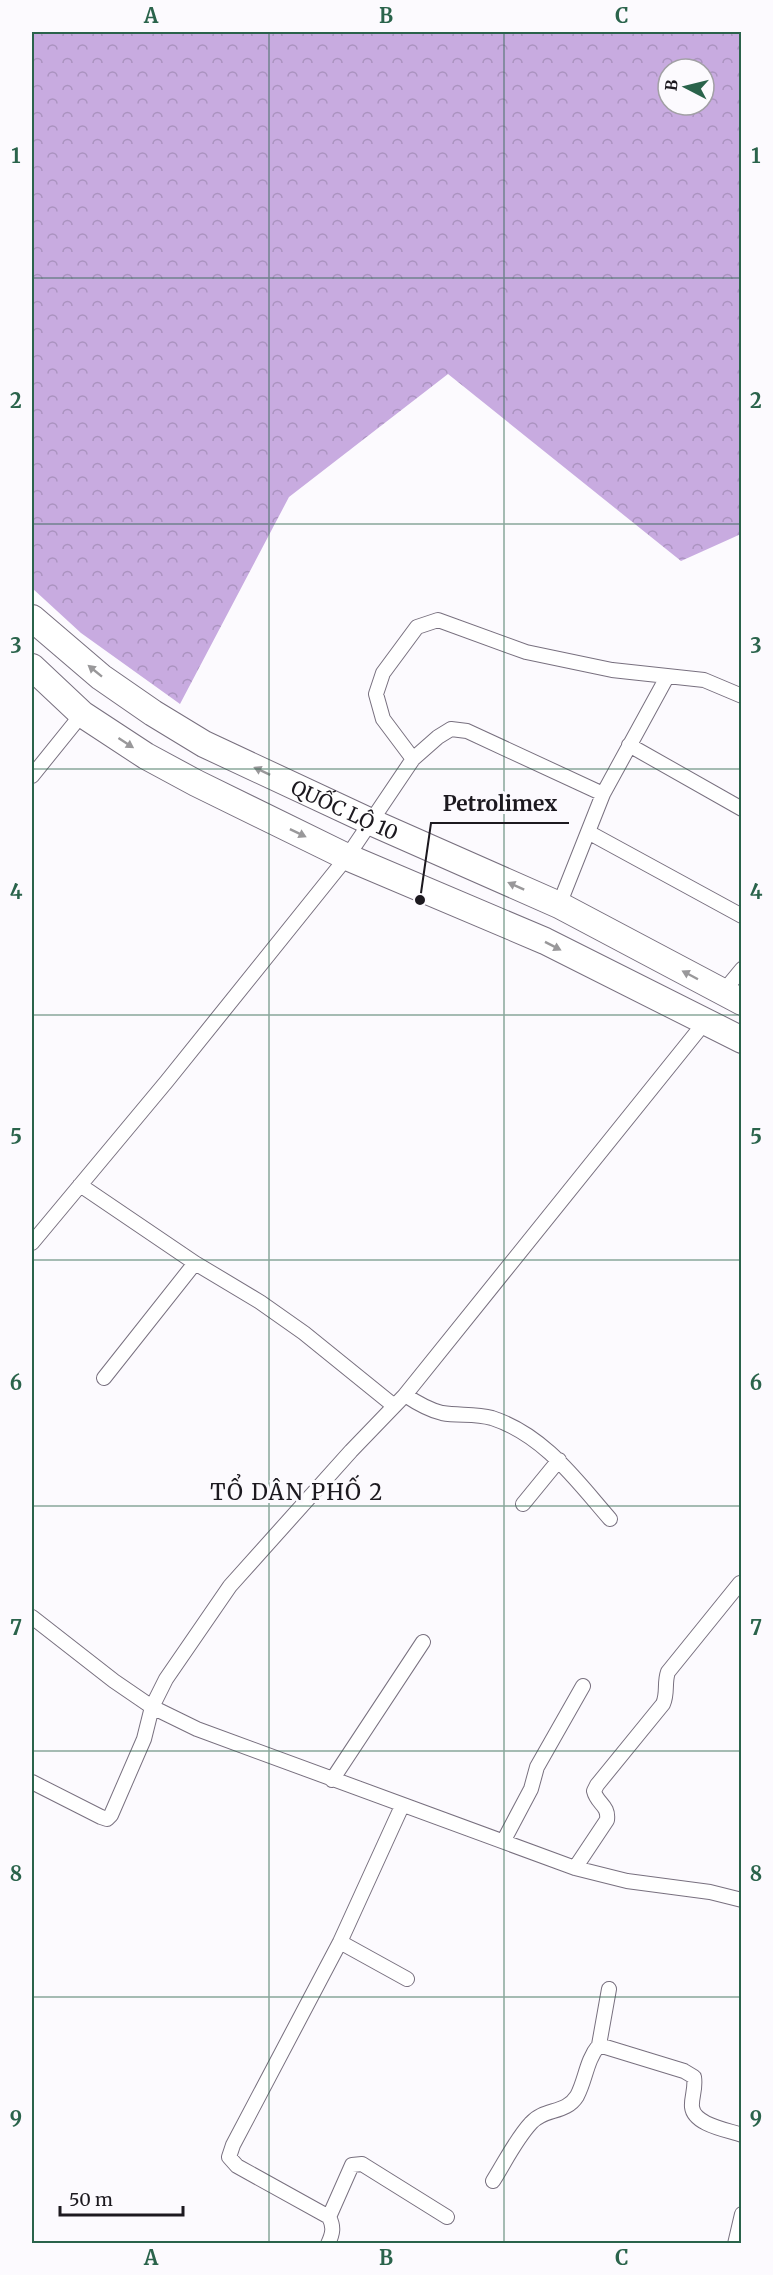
<svg xmlns="http://www.w3.org/2000/svg" width="773" height="2275" font-family="Merriweather,serif">
	<style>
		.forest { fill: url(#forest-crowns); fill-rule: evenodd }
		.lines { fill: none; stroke-linecap: round; stroke-linejoin: round }
		.street-casing { stroke: #78707f; stroke-width: 16 }
		.highway-casing { stroke: #78707f; stroke-width: 28 }
		.street { stroke: #fff; stroke-width: 14 }
		.highway { stroke: #fff; stroke-width: 26 }
		.oneway { fill: #99989a }
		.grid { fill: none; stroke: #2a634b; stroke-width: 1.5; stroke-opacity: 0.55 }
		.labels { text-anchor: middle; dominant-baseline: central; stroke-width: 6; stroke-linejoin: round; paint-order: stroke }
		.street-label { font-size: 20px; fill: #1c191f; stroke: #fcfafe }
		.quarter-label { font-size: 22px; letter-spacing: 1.5px; fill: #1c191f; stroke: #fcfafe }
		.leader { fill: none; stroke: #1c191f; stroke-width: 2 }
		.callout-dot { fill: #1c191f; stroke: #fcfafe; stroke-width: 2 }
		.callout-label { font-size: 21px; text-anchor: middle; font-weight: bold; fill: #1c191f; stroke: #fcfafe; stroke-width: 6; stroke-linejoin: round; paint-order: stroke }
		.neatline { fill: none; stroke: #2a634b; stroke-width: 2 }
		.grid-label { font-size: 20px; text-anchor: middle; font-weight: bold; fill: #2a634b }
	</style>
	<defs>
		<pattern id="forest-crowns" width="20" height="18" patternUnits="userSpaceOnUse" patternTransform="scale(1.5)"><rect width="20" height="18" fill="#c8abe0"/><path d="M2 6a3 3 0 1 1 6 0M12 15a3 3 0 1 1 6 0" fill="none" stroke="#ab93c0"/></pattern>
	</defs>
	<rect width="100%" height="100%" fill="#fcfafe"/>
	<path class="forest" d="M32 32H741V534L681 561 448 374 289 497 180 704 81 633 32 588ZM668 69H704V105H668Z"/>
	<g class="lines">
		<g class="street-casing">
			<path id="street" d="M629 745 742 809
				M413 759 383 719 376 694 383 673 417 627 438 620 526 652 612 670 704 680 742 696
				M32 776 82 714
				M588 832 742 916
				M559 905 603 794 667 677
				M723 992 742 969
				M80 1185 195 1263 260 1302 304 1333 393 1405
				M32 1243 167 1081 347 857 413 759 438 737 451 729 467 731 603 794
				M104 1378 195 1263
				M405 1395C417 1403 429 1410 442 1413 459 1416 475 1413 492 1418 544 1435 576 1480 610 1519
				M523 1504 559 1460
				M32 1617 114 1681 152 1707 197 1729 575 1868 627 1881 710 1892 742 1900
				M332 1780 423 1642
				M32 1782 101 1817 107 1819 111 1815 144 1739 152 1707 166 1679 230 1586 351 1451 405 1395 705 1022
				M504 1840 531 1789 537 1767 583 1686
				M575 1868 607 1820C609 1805 597 1804 594 1791L597 1785 663 1704C668 1693 664 1683 668 1672L740 1583
				M340 1942 407 1979
				M599 2045 609 1989
				M493 2181C505 2162 516 2139 531 2123 544 2108 566 2114 577 2096 586 2079 586 2061 599 2045L684 2071 694 2077C696 2089 691 2098 692 2107 694 2125 728 2130 742 2135
				M329 2217 352 2165 362 2164 447 2217
				M328 2244C333 2233 334 2227 329 2217L237 2166 229 2157 233 2145 340 1942 402 1806
				M735 2244 742 2214"/>
		</g>
		<g class="highway-casing">
			<g id="highway">
				<path id="s1" d="M32 618 101 677 153 713 204 744 371 822 559 905 742 1002"/>
				<path d="M32 667 82 714 146 756 196 783 347 857 545 941 742 1040"/>
			</g>
		</g>
		<use href="#street" class="street"/>
		<use href="#highway" class="highway"/>
	</g>
	<defs><path id="oneway-solid" d="M-6-.8H1V-3.2L6.5 0L1 3.2V.8H-6Z" transform="scale(1.5)"/></defs>
	<g class="oneway">
		<use href="#oneway-solid" transform="translate(95 671) rotate(-141)"/>
		<use href="#oneway-solid" transform="translate(126 743) rotate(33)"/>
		<use href="#oneway-solid" transform="translate(262 771) rotate(-155)"/>
		<use href="#oneway-solid" transform="translate(298 833) rotate(26)"/>
		<use href="#oneway-solid" transform="translate(516 886) rotate(-156)"/>
		<use href="#oneway-solid" transform="translate(553 946) rotate(27)"/>
		<use href="#oneway-solid" transform="translate(690 975) rotate(-152)"/>
	</g>
	<path class="grid" d="M269 32V2244M504 32V2244M32 278H742M32 524H742M32 769H742M32 1015H742M32 1260H742M32 1506H742M32 1751H742M32 1997H742"/>
	<g class="labels">
		<g class="street-label">
			<text stroke="none"><textPath href="#s1" startOffset="369">QUỐC LỘ 10</textPath></text>
		</g>
		<g class="quarter-label">
			<text x="297" y="1492">TỔ DÂN PHỐ 2</text>
		</g>
	</g>
	<path class="leader" d="M420 900L431 823H569"/>
	<circle class="callout-dot" cx="420" cy="900" r="6"/>
	<g class="callout-label">
		<text x="500" y="811">Petrolimex</text>
	</g>
	<rect width="773" height="2275" fill="none" stroke="#fcfafe" stroke-width="66"/>
	<g transform="translate(686 87) rotate(277)"><circle r="28" fill="#fcfafe" stroke="#a2a0a5" stroke-width="1.5"/>
	<path d="M0-4.5L10 22L0 15L-10 22Z" fill="#2a634b"/>
	<text y="-9" font-size="16" font-weight="bold" text-anchor="middle" fill="#1c191f">B</text>
	</g>
	<path d="M60 2206v9h123v-9" fill="none" stroke="#1c191f" stroke-width="3"/>
	<text x="69" y="2206" font-size="18" fill="#1c191f" stroke="#fcfafe" stroke-width="4.5" paint-order="stroke">50 m</text>
	<rect x="33" y="33" width="707" height="2209" class="neatline"/>
	<g class="grid-label">
		<text x="151" y="23">A</text>
		<text x="386" y="23">B</text>
		<text x="622" y="23">C</text>
		<text x="16" y="163">1</text>
		<text x="756" y="163">1</text>
		<text x="16" y="408">2</text>
		<text x="756" y="408">2</text>
		<text x="16" y="653">3</text>
		<text x="756" y="653">3</text>
		<text x="16" y="899">4</text>
		<text x="756" y="899">4</text>
		<text x="16" y="1144">5</text>
		<text x="756" y="1144">5</text>
		<text x="16" y="1390">6</text>
		<text x="756" y="1390">6</text>
		<text x="16" y="1635">7</text>
		<text x="756" y="1635">7</text>
		<text x="16" y="1881">8</text>
		<text x="756" y="1881">8</text>
		<text x="16" y="2126">9</text>
		<text x="756" y="2126">9</text>
		<text x="151" y="2265">A</text>
		<text x="386" y="2265">B</text>
		<text x="622" y="2265">C</text>
	</g>
</svg>
